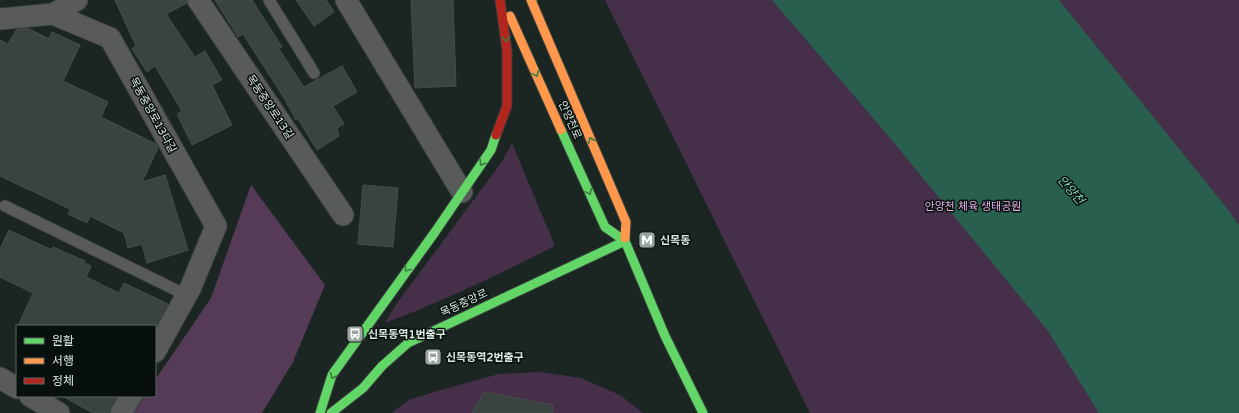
<svg xmlns="http://www.w3.org/2000/svg" width="1239" height="413" font-family="'Varela Round','Noto Sans KR',sans-serif">
	<style>
		.green { fill: #463049 }
		.forest { fill: #553b58 }
		.water { fill: #295f4f }
		.building { fill: #3b4340; stroke: #464e4b }
		.lines { fill: none; stroke-linecap: round; stroke-linejoin: round }
		.lane-casing { stroke: #373f3c; stroke-width: 13 }
		.street-casing { stroke: #373f3c; stroke-width: 23 }
		.fast-casing { stroke: #373f3c; stroke-width: 11 }
		.slow-casing { stroke: #373f3c; stroke-width: 11 }
		.jam-casing { stroke: #373f3c; stroke-width: 11 }
		.lane { stroke: #595b5b; stroke-width: 11 }
		.street { stroke: #595b5b; stroke-width: 21 }
		.fast { stroke: #63d668; stroke-width: 9 }
		.slow { stroke: #ff974d; stroke-width: 9 }
		.jam { stroke: #b3261e; stroke-width: 9 }
		.oneway { stroke: #3a7d3f }
		.labels { text-anchor: middle; dominant-baseline: central; stroke-width: 3; stroke-linejoin: round; paint-order: stroke }
		.street-label { font-size: 11px; fill: #dde8e3; stroke: #08100d }
		.park-label { font-size: 11px; fill: #e5afe9; stroke: #08100d }
		.poi-label { font-size: 11px; font-weight: bold; fill: #dde8e3; stroke: #08100d; text-anchor: start }
		.water-label { font-size: 12px; font-style: italic; fill: #7cd8ba; stroke: #08100d }
	</style>
	<rect width="100%" height="100%" fill="#1b2522"/>
	<path class="green" d="M605 0H1239V413H810Z
		M512 143 555 246C499 274 444 301 385 323L397 303 501 163Z
		M541 372 581 378 620 395 643 413H391L409 400 437 391 499 374Z"/>
	<path class="forest" d="M251 185 325 285 293 362 262 413H133L144 396H155V380L211 298Z"/>
	<path class="water" d="M772 0H1059L1226 207 1239 225V413H1099L1048 331 891 139Z"/>
	<path class="building" d="M115 0H186L187 3 166 14 195 57 205 51 222 80 212 85 232 125 192 145 177 114 182 111 155 66 147 72 132 49 136 46Z
		M215 0H252L282 47 279 49 304 87 342 66 357 92 333 106 344 124 337 128 339 136 317 150 298 119 296 120 284 98 243 34 238 37Z
		M296 0H326L334 12 314 26Z
		M411 0H453L456 86 415 88Z
		M28 28 49 39 52 32 80 45 63 81 108 102 101 117 156 144 158 148 142 182 165 175 188 250 147 263 142 244 128 248 124 233 90 216 87 223 68 214 70 209 0 176V40L8 44 16 30Z
		M363 185 398 188 393 247 358 244Z
		M9 230 52 250 53 247 85 261 82 262 91 266 86 277 119 293 124 283 168 304 156 326H18L33 293 0 277V249Z
		M484 392 553 405 552 413H472Z
		M62 396H117L109 413H93Z"/>
	<g class="lines">
		<g class="lane-casing">
			<path id="lane" d="M269 0 314 73
				M5 206 186 295"/>
		</g>
		<g class="street-casing">
			<path id="street" d="M198 0 343 215
				M346 0 462 192
				M53 14 77 0
				M0 19 53 14 110 38 216 226 190 289 155 352
				M0 378 17 388
				M30 396 59 413
				M121 413 131 396"/>
		</g>
		<g class="fast-casing">
			<path id="fast" d="M532 0V2
				M561 130 605 227 625 241
				M625 238V241L665 336 703 413
				M320 413 332 375 435 232 491 150 496 135
				M331 413 363 388 382 366 408 343 625 241"/>
		</g>
		<g class="slow-casing">
			<path id="slow" d="M531 0 626 222 625 238
				M510 16 561 130"/>
		</g>
		<g class="jam-casing">
			<path id="jam" d="M496 135 507 106V51L500 0"/>
		</g>
		<use href="#lane" class="lane"/>
		<use href="#street" class="street"/>
		<use href="#fast" class="fast"/>
		<use href="#slow" class="slow"/>
		<use href="#jam" class="jam"/>
	</g>
	<defs><path id="oneway-chevron" d="M-2-3.5L2.5 0L-2 3.5" fill="none" stroke-width="1.6" stroke-linecap="round" stroke-linejoin="round"/></defs>
	<g class="oneway">
		<use href="#oneway-chevron" transform="translate(506 39) rotate(82)"/>
		<use href="#oneway-chevron" transform="translate(536 74) rotate(66)"/>
		<use href="#oneway-chevron" transform="translate(591 140) rotate(-113)"/>
		<use href="#oneway-chevron" transform="translate(482 163) rotate(124)"/>
		<use href="#oneway-chevron" transform="translate(589 192) rotate(66)"/>
		<use href="#oneway-chevron" transform="translate(407 269) rotate(127)"/>
		<use href="#oneway-chevron" transform="translate(333 376) rotate(116)"/>
	</g>
	<defs>
		<g id="metro-square" transform="scale(0.9)"><rect x="-9" y="-9" width="18" height="18" rx="4" fill="#99a49f" stroke="#08100d"/><path d="M-5.5 5V-5H-3L0 0L3-5H5.5V5H3V-.5L0 4L-3-.5V5Z" fill="#fff"/></g>
		<g id="bus-square" transform="scale(0.9)"><rect x="-9" y="-9" width="18" height="18" rx="4" fill="#99a49f" stroke="#08100d"/><path d="M-5-6H5V4H4V6H2V4H-2V6H-4V4H-5ZM-3.5-4V0h7V-4ZM-3.5 1.2v1.5H-2V1.2ZM2 1.2v1.5H3.5V1.2Z" fill="#fff"/></g>
	</defs>
	<g fill-rule="evenodd">
		<use href="#metro-square" x="647" y="240"/>
		<use href="#bus-square" x="355" y="334"/>
		<use href="#bus-square" x="433" y="357"/>
	</g>
	<g class="labels">
		<g class="street-label">
			<text transform="translate(270 107) rotate(56)">목동중앙로13길</text>
			<text transform="translate(153 115) rotate(61)">목동중앙로13다길</text>
			<text transform="translate(570 120) rotate(66)">안양천로</text>
			<text transform="translate(464 303) rotate(-25)">목동중앙로</text>
		</g>
		<g class="park-label">
			<text x="973" y="206">안양천 체육 생태공원</text>
		</g>
		<g class="poi-label">
			<text x="660" y="240">신목동</text>
			<text x="368" y="334">신목동역1번출구</text>
			<text x="446" y="357">신목동역2번출구</text>
		</g>
		<g class="water-label">
			<text transform="translate(1071 190) rotate(49)">안양천</text>
		</g>
	</g>
	<rect x="16" y="325" width="140" height="72" fill="#08100d" stroke="#5d6663"/>
	<rect x="24" y="338" width="20" height="6" fill="#63d668" stroke="#5d6663"/>
	<text x="52" y="345" font-size="12" fill="#dde8e3">원활</text>
	<rect x="24" y="358" width="20" height="6" fill="#ff974d" stroke="#5d6663"/>
	<text x="52" y="365" font-size="12" fill="#dde8e3">서행</text>
	<rect x="24" y="378" width="20" height="6" fill="#b3261e" stroke="#5d6663"/>
	<text x="52" y="385" font-size="12" fill="#dde8e3">정체</text>
</svg>
